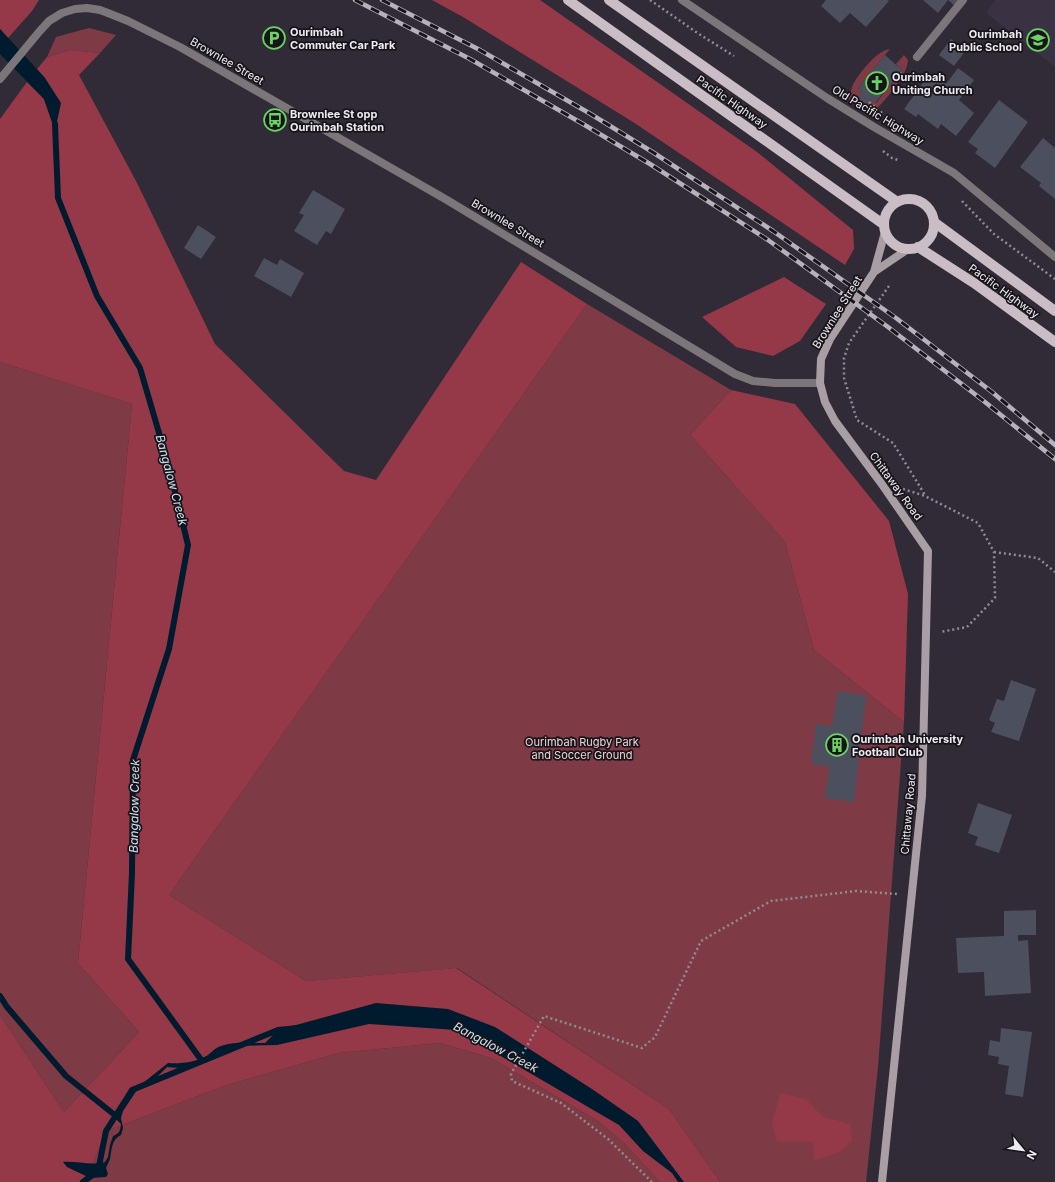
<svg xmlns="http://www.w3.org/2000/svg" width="1055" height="1182" font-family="Inter,sans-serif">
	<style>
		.built { fill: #3a3143 }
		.green { fill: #7f3b45 }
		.forest { fill: #953949 }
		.water { fill: #001b2d }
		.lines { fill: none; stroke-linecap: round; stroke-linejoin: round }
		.stream { stroke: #001b2d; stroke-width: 6 }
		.building { fill: #4c4f5d }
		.path { stroke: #908b95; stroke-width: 2.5; stroke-dasharray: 2 3; stroke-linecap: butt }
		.service { stroke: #7c767a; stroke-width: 8 }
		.minor { stroke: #7c767a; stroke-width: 8 }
		.tertiary { stroke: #7c767a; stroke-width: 8 }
		.secondary { stroke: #a89ea4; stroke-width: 8 }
		.primary { stroke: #cabdc5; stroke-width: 10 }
		.rail-casing { stroke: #b6b1ba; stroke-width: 4.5 }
		.rail { stroke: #18151a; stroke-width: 3; stroke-dasharray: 9; stroke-linecap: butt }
		.labels { text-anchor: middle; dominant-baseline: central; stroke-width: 3.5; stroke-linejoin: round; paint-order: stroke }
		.poi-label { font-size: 11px; font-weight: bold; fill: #eeeaf2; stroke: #18151a; text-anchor: start }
		.street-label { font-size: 11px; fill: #eeeaf2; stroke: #18151a }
		.park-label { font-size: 11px; fill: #efd3d6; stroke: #18151a }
		.water-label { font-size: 12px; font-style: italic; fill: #cde2f2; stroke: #18151a }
	</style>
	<rect width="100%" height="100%" fill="#312b37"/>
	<path class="built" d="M995 0H1055V67L986 13Z"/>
	<path class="green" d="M89 28 116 35 100 53 70 50 47 57 56 37Z
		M890 49 858 88 862 92 859 97 867 104 871 99 876 103 902 70 896 64 904 55 908 60C907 77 884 101 872 114L848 99C850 95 851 91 852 87 857 75 877 50 890 49Z
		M587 304 731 390 690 435 785 542 814 650 904 722 878 1067 866 1182H720L669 1109 457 968 306 981 169 895Z
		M0 362 132 404 78 963 139 1032 64 1112 0 1015Z
		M440 1043 491 1058 598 1121 624 1143 660 1182H83L92 1166 106 1131 227 1085 339 1053Z"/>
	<path class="forest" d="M0 0H39L32 11 8 38 0 29Z
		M432 0H540L757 152 853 230 854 249 845 265 633 122 463 17Z
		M70 50 100 53 79 75 136 181 215 344 344 471 376 480 521 262 587 304 169 895 306 981 456 968 669 1109 720 1182H660L624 1143 598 1121 491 1058 440 1043 339 1053 227 1085 106 1131 92 1166 83 1182H0V1015L64 1112 139 1032 78 963 132 404 0 362V119L27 82 44 99 55 130 45 78 37 69 47 57Z
		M784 277 826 304 800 341 773 356 736 347 702 317Z
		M731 390 795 404 889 521 908 594 904 722 814 650 785 542 690 435Z
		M780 1093 806 1099 823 1117 836 1120 851 1125 852 1141 840 1152 814 1160 813 1142 777 1141 772 1124Z"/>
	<path class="water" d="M0 29 45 78 61 103 55 131 44 99 0 54Z
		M376 1003 448 1009 495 1027 592 1089 638 1121 684 1182H678L672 1173 643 1151 619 1125 456 1030 369 1024 277 1045 238 1046 216 1053 205 1062 178 1068 167 1067 152 1082 137 1090 123 1111 121 1118 123 1128 121 1135C111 1140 112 1149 110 1159 109 1162 107 1165 106 1168L108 1174 106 1177 90 1178 67 1167 63 1162C78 1161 91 1166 105 1162L108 1157 110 1145 113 1136C120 1133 120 1131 121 1124L116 1119 133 1091 168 1063C179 1064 200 1062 208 1055 213 1051 215 1048 221 1046 236 1041 249 1043 265 1043L278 1030Z"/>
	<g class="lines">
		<path class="stream" d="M55 124 58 198 97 296 140 368 169 467 188 545 169 649 133 760 132 873 128 959 202 1061
			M0 996 7 1007 66 1076 116 1116
			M83 1182 98 1171 106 1131 132 1090 278 1030 308 1027 322 1024"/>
	</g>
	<path class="building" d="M826 0H887L889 1 866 27 850 13 840 23 821 6Z
		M923 0H959L954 5 948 0 938 13Z
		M951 39 966 50 954 66 939 55Z
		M885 55 902 70 875 103 871 99 867 104 858 97 862 92 858 88Z
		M958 68 974 80 959 100 974 113 956 136 941 124 938 129 918 114 916 117 904 109 930 73 946 84Z
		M999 100 1028 122 995 168 975 153 978 149 968 142Z
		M1043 138 1055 148V199L1039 186 1041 183 1020 167Z
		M313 190 345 209 331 234 326 231 317 245 294 231 304 215 299 213Z
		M198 225 216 237 201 259 184 248Z
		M264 258 277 265 280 259 304 273 291 297 254 276Z
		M1011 680 1036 689 1019 741 991 732 995 723 989 720 997 699 1004 701Z
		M838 691 866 696 854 802 825 798 829 766 811 764 816 724 832 726Z
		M978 803 1012 815 999 853 975 845 978 837 968 833Z
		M1036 910V935H1018V941L1028 940 1031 993 985 996 984 972 958 973 956 938 1004 936V911Z
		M1001 1028 1032 1032 1023 1097 1005 1094 1009 1066 998 1064 999 1057 988 1055 990 1040 1000 1042Z"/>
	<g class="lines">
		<path class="path" d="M650 0 699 34 734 56
			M900 73 907 79
			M869 102 882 113
			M883 151 892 158 898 160
			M962 201 994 234 1055 279
			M889 286 849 343 844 358V378L857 420 893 443 925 495
			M903 489 925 496 978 523 994 552 995 598 967 627 940 632
			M994 552 1038 558 1055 572
			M652 1182 608 1139 561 1103 512 1081 511 1074 544 1016 642 1048 655 1037 701 941 771 901 856 891 897 894"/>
		<path class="service" d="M917 57 963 0"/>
		<path class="minor" d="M682 0 827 98 874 127 954 173 1055 257"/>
		<path class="tertiary" d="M0 79 39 32 49 21 62 13 75 9 87 8 100 10 113 15 128 21 180 47 447 200 735 374 753 381 775 383H820"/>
		<path class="secondary" d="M874 272 908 249
			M882 1182 922 796 928 551 881 483 835 421 825 402 820 383 821 359 830 339 874 272 885 232"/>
		<path class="primary" d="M568 0 883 224
			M609 0 896 201
			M884 224a25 25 0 1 1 50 0a25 25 0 1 1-50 0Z
			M934 222 1055 311
			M918 247 974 283 1055 342"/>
		<g class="rail-casing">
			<path id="rail" d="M355 0 470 59 583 124 650 164 768 240 888 327 985 402 1055 459
				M382 0 478 49 589 113 654 153 773 231 896 318 992 392 1055 445"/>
		</g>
		<use href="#rail" class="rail"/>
	</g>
	<defs>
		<g id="parking-ring" transform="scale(1.15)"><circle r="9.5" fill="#18151a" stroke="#69d464" stroke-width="1.5"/><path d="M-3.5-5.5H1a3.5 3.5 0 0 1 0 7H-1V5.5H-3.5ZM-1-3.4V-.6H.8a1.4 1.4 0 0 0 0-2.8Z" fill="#69d464"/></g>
		<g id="school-ring" transform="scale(1.15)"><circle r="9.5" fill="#18151a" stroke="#69d464" stroke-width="1.5"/><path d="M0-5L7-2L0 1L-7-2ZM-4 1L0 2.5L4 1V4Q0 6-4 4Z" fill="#69d464"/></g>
		<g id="church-ring" transform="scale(1.15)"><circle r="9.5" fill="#18151a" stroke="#69d464" stroke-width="1.5"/><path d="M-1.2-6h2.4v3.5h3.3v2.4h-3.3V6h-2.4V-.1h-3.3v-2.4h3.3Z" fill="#69d464"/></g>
		<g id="bus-ring" transform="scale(1.15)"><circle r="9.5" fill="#18151a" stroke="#69d464" stroke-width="1.5"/><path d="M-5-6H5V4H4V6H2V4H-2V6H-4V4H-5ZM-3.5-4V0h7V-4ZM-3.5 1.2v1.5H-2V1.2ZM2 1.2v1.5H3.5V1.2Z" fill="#69d464"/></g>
		<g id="building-ring" transform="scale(1.15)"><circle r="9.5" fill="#18151a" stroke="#69d464" stroke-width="1.5"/><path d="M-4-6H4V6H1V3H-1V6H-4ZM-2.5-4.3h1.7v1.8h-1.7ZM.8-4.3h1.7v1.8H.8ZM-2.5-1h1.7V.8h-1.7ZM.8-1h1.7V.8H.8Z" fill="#69d464"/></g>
	</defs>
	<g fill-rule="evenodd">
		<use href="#parking-ring" x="274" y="38"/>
		<use href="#school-ring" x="1038" y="40"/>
		<use href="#church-ring" x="877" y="83"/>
		<use href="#bus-ring" x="275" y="120"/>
		<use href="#building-ring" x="837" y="745"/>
	</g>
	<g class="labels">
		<g class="poi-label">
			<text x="290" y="32">Ourimbah<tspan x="290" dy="13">Commuter Car Park</tspan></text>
			<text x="1022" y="34" text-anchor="end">Ourimbah<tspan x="1022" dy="13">Public School</tspan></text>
			<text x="892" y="77">Ourimbah<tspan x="892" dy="13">Uniting Church</tspan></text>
			<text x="290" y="114">Brownlee St opp<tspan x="290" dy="13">Ourimbah Station</tspan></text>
			<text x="852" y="739">Ourimbah University<tspan x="852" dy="13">Football Club</tspan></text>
		</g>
		<g class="street-label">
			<text transform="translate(227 61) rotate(30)">Brownlee Street</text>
			<text transform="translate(732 102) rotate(35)">Pacific Highway</text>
			<text transform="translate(878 115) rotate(31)">Old Pacific Highway</text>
			<text transform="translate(508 223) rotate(31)">Brownlee Street</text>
			<text transform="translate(1004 291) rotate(36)">Pacific Highway</text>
			<text transform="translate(837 312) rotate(-58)">Brownlee Street</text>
			<text transform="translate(896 486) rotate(54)">Chittaway Road</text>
			<text transform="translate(908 814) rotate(-85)">Chittaway Road</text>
		</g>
		<g class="park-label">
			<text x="582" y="742">Ourimbah Rugby Park<tspan x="582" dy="13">and Soccer Ground</tspan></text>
		</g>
		<g class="water-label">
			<text transform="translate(172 480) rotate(75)">Bangalow Creek</text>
			<text transform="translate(134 806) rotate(-89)">Bangalow Creek</text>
			<text transform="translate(496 1047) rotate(28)">Bangalow Creek</text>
		</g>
	</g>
	<g transform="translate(1023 1150) rotate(119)" stroke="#18151a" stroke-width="3" paint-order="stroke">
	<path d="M0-3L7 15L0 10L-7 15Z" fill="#eeeaf2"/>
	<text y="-6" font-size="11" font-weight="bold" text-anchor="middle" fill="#eeeaf2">N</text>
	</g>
</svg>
